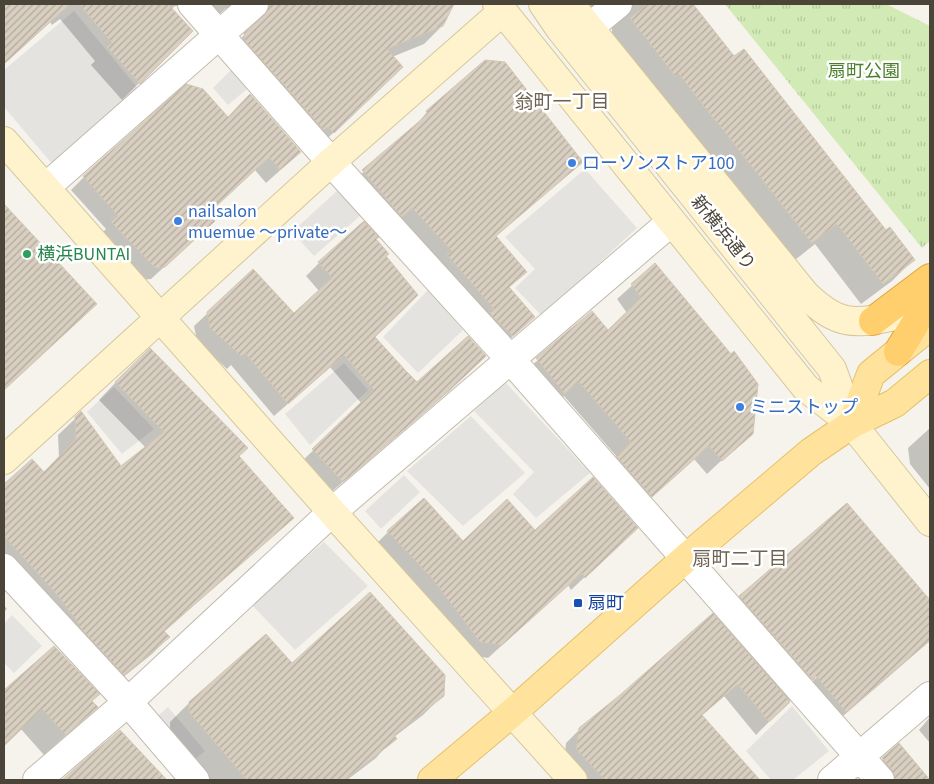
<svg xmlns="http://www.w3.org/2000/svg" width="934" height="784" font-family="'Source Sans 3','Noto Sans JP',sans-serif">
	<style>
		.grass { fill: url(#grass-tufts) }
		.parking { fill: #e5e3e0 }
		.shadow { fill: #0003 }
		.building { fill: url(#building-hatch); stroke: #d3c7b4 }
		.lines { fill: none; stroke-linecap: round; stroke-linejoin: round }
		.street-casing { stroke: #c2bbae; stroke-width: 30 }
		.secondary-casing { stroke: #d6c79b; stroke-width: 30 }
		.primary-casing { stroke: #e6c16a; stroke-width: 30 }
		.highway-casing { stroke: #e0a43c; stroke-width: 30 }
		.street { stroke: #fff; stroke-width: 28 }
		.secondary { stroke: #fff3cd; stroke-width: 28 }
		.primary { stroke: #ffe39c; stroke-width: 28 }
		.highway { stroke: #ffcf6e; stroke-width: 28 }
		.shop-dot { fill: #3f7fe0; stroke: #fff; stroke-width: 2 }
		.leisure-dot { fill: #2e9e5b; stroke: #fff; stroke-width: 2 }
		.transit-dot { fill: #1a4fb4; stroke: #fff; stroke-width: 2 }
		.labels { text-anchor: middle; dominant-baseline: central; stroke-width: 5; stroke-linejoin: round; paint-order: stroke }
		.park-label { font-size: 18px; fill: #4a7f2a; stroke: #fff }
		.shop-label { font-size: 18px; fill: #366cbe; stroke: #fff; text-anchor: start }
		.street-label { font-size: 18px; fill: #4b4439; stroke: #fff }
		.leisure-label { font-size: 18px; fill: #27864d; stroke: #fff; text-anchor: start }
		.transit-label { font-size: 18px; fill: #164399; stroke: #fff; text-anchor: start }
		.neighbourhood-label { font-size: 19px; fill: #6e6250; stroke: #fff }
	</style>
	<defs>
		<pattern id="grass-tufts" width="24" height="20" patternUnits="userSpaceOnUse" patternTransform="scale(1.25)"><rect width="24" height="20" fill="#d2eab5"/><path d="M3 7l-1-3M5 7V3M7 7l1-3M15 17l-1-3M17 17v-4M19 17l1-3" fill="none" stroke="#b6ca9c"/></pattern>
		<pattern id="building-hatch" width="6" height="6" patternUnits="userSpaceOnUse" patternTransform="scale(1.25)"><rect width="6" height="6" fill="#d8cfc1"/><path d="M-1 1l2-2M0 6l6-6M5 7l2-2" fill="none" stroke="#b1aa9e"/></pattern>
	</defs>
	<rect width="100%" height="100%" fill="#f6f3ec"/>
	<path class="grass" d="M725 4H886L930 26V241L922 248Z"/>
	<path class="parking" d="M74 11 141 92 53 165 4 107V70Z
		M231 70 247 89 228 105 213 88Z
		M585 169 637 228 542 316 515 288 535 269 505 237Z
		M339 189 361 215 314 256 292 232Z
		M428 290 463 330 418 373 383 337Z
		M344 363 368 390 310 445 285 414Z
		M505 382 590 473 536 518 513 494 534 472 474 411Z
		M114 387 154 429 122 454 87 412Z
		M471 416 525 473 463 526 407 471Z
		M404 475 420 492 381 529 365 511Z
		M324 542 368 586 295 650 251 604Z
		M12 615 42 646 14 673 4 663V624Z
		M792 706 829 751 793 780H771L746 751Z
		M168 707 205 751 191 763 152 721Z"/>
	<path class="shadow" d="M4 4H140L148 13 158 4H448V13L442 26 424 44 392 57 384 85 316 149 228 52 252 27V18L233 6 225 9 205 27 180 6H175L171 9 191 31 122 100 91 65 95 61 60 19 52 25 50 22 4 64Z
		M574 4H692L734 58 885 231 913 260 892 281 861 304 815 244 790 264 607 38 612 32V24L593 10Z
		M427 112 581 162 495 237 525 272 508 288 534 317 499 349 350 184 415 126Z
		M227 118 286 165 266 183 255 170 207 214 200 234 151 279 141 280 99 236 106 229 71 190 84 177Z
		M4 206 95 304 4 390Z
		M375 240 385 256 373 337 417 384 471 369 435 403 329 494 300 463 362 404 330 367 274 416 231 365 227 369 197 341 194 326 208 313 294 315 320 292 306 276 319 263Z
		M655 265 739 444 707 474 694 459 637 510 602 471 617 457 564 396 550 407 522 374 592 313 608 332 627 313 617 299Z
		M116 382 237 457 292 518 164 632 169 637 152 654 106 691 4 572V486L32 461 44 473 59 458 58 435 81 413 120 467 146 448 99 400Z
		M930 428V489L910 464 908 448Z
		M847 505 930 602V641L821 735 792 701 818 676 816 674 756 735 724 696 701 716 752 773 745 780H580L564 762 566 743 580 729 717 620 740 597Z
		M388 532 463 543 535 532 623 541 571 590 568 585 488 658 467 654 375 545Z
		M4 605 7 609 4 612Z
		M292 665 443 695 423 715 394 737 376 758 347 780H211L170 732V722L189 703Z
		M4 687 6 690 91 701 97 707 44 755 20 728 4 745Z
		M930 717V743L919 730Z
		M120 731 165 780H64Z
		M899 745 924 774 918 780H875L869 772Z"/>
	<path class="building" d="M4 4H70L4 64Z
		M79 4H168L193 31 140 84 107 47 112 43Z
		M269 4H454L443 26 387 49 403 67 334 133 328 127 324 130 245 41 244 33 265 15Z
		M648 4H693L734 56 744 49 886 230 890 227 915 260 883 284 837 224 812 243 678 73 675 76 630 18Z
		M485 60 505 62 583 162 496 236 527 272 509 287 535 317 513 336 491 315 490 311 494 309 447 255 452 251 412 208 402 217 362 170 428 114 426 111Z
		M186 84 203 89 228 117 250 94 301 152 280 170 269 157 208 214 215 221 165 267 155 268 111 222 118 216 83 176Z
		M4 204 97 304 4 390Z
		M364 221 379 237 376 239 389 254 386 256 418 295 375 337 406 371 417 382 468 336 486 356 450 390 343 482 312 449 374 390 344 355 288 404 245 353 241 356 210 328 207 312 253 269 294 313 332 278 318 262Z
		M655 263 731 354 734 351 758 384 753 434 722 461 709 446 652 497 616 456 631 442 579 382 565 394 536 358 592 311 608 330 641 298 631 284Z
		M150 348 248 448 239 456 294 518 164 631 170 637 124 675 78 625 79 624 59 597 4 536V484L32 459 44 472 76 439 75 417 81 411 121 466 164 432 115 382Z
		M593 477 638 528 585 578 582 573 502 645 480 642 430 576 387 531 424 498 463 541 507 499 535 530Z
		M847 503 930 600V640L846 712 816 676 813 680 739 596Z
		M370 592 445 675 444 696 394 735 397 739 344 780H247L189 712V702L266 634 292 663Z
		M713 613 790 702 769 722 738 684 702 715 760 780H605L576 749 579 728 620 695Z
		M54 646 100 694 92 701 98 707 66 735 42 709 4 746V690Z
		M120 730 167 780H62L81 763Z
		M899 743 930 780H895L892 770 882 758Z"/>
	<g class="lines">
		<g class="street-casing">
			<path id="street" d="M192 4 331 162 511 360 880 780
				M590 27 618 4
				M46 187 254 4
				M4 568 128 702 195 780
				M37 780 128 702 332 512 671 222
				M832 780 930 696"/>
		</g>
		<g class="secondary-casing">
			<path id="secondary" d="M497 4 806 388 852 424 930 522
				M543 4 560 29 832 369 852 424
				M570 4 805 294C837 325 852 325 895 316
				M4 141 332 512 573 780
				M4 460 331 162 503 11"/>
		</g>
		<g class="primary-casing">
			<path id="primary" d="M852 424 871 374 930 326
				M432 780 513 712 686 558 811 452 852 424 895 403 930 374"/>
		</g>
		<g class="highway-casing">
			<path id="highway" d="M873 321 930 278
				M898 352 930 299"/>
		</g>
		<use href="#street" class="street"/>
		<use href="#secondary" class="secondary"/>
		<use href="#primary" class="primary"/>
		<use href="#highway" class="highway"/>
	</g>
	<g class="shop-dot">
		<circle cx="572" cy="163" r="5"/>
		<circle cx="178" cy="221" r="5"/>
		<circle cx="740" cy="407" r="5"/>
	</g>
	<circle class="leisure-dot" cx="27" cy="254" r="5"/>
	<rect class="transit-dot" x="573" y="598" width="10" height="10" rx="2.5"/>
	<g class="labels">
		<g class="park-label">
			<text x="864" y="71">扇町公園</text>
		</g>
		<g class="shop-label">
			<text x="582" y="163">ローソンストア100</text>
			<text x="188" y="211">nailsalon<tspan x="188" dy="21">muemue ～private～</tspan></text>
			<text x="750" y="407">ミニストップ</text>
		</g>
		<g class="street-label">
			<text transform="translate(723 233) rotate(51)">新横浜通り</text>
		</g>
		<g class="leisure-label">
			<text x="37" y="254">横浜BUNTAI</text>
		</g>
		<g class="transit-label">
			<text x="588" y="603">扇町</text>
		</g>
		<g class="neighbourhood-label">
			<text x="562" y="102">翁町一丁目</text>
			<text x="740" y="559">扇町二丁目</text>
		</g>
	</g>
	<rect width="934" height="784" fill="none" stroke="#4b4439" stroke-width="10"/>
</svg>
